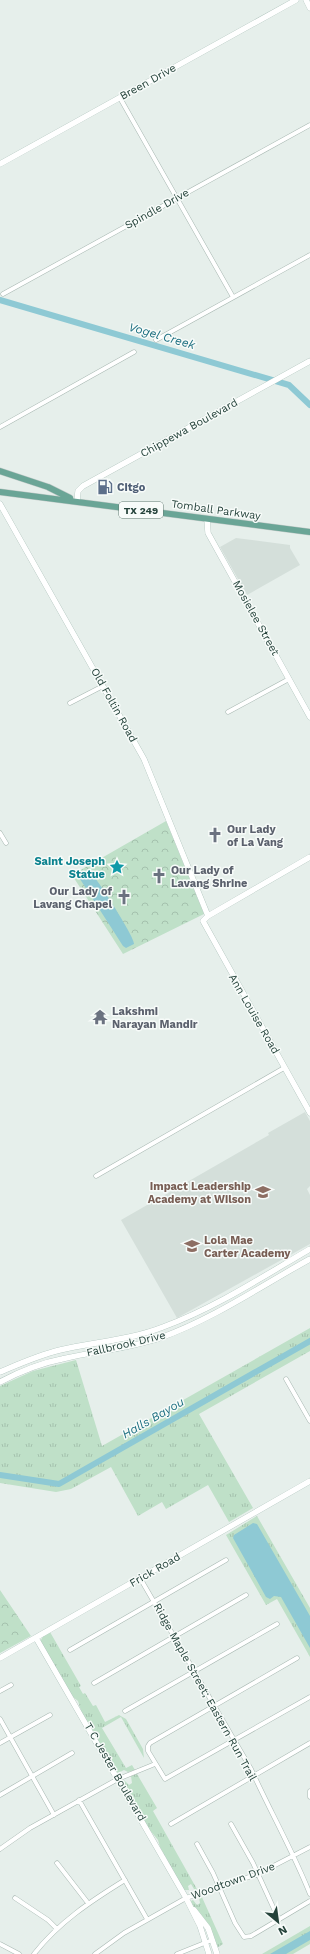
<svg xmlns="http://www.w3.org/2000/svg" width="310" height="1954" font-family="'Work Sans',sans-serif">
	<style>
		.built { fill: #d4dfda }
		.grass { fill: url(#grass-tufts) }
		.park { fill: url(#park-crowns) }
		.water { fill: #8ec9d4 }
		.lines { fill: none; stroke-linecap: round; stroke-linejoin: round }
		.river { stroke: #8ec9d4; stroke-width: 6 }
		.street-casing { stroke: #a8b8b2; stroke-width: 5 }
		.secondary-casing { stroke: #a4bbb3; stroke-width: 6 }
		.primary-casing { stroke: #c2cac8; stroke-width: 7 }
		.street { stroke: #fff; stroke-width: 4 }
		.secondary { stroke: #fff; stroke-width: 5.5 }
		.primary { stroke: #6aa596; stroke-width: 6 }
		.labels { text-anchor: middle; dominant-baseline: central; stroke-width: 3; stroke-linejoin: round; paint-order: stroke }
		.shield { fill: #f7fbf9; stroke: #637a73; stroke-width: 1 }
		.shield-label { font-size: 10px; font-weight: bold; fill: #24423a }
		.street-label { font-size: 11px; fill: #24423a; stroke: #f7fbf9 }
		.service-label { font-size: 11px; font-weight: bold; fill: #4e5e75; stroke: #f7fbf9; text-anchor: start }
		.worship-label { font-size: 11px; font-weight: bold; fill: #5b616d; stroke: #f7fbf9; text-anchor: start }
		.culture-label { font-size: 11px; font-weight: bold; fill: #0d838f; stroke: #f7fbf9; text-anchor: end }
		.education-label { font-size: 11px; font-weight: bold; fill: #785e54; stroke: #f7fbf9; text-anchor: end }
		.water-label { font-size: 12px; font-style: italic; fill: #1c6f80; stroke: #f7fbf9 }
	</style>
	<defs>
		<pattern id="grass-tufts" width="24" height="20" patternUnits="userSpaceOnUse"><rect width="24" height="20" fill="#bfe0c8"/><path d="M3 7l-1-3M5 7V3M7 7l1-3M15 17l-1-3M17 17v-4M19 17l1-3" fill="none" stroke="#a4c1ad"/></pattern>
		<pattern id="park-crowns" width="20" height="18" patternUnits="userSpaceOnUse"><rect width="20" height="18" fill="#bfe0c8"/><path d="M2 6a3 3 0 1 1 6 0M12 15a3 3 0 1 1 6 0" fill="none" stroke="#a4c1ad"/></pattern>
	</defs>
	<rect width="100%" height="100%" fill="#e6efeb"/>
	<path class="built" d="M236 538 290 545V548L300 565 247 595 220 547Z
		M305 1112 310 1121V1186L307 1189 310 1195V1244L177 1318 121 1220 269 1135 268 1133Z"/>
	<path class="grass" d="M310 1328V1351L199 1414 253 1508 229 1522 208 1485 166 1509 162 1502 138 1516 111 1467 71 1489 56 1492 0 1483V1386L33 1371 76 1360 102 1446Z
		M257 1516 310 1608V1657L277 1599 266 1605 226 1535Z
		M50 1632 81 1686 79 1687 83 1694 85 1693 93 1706 96 1705 105 1722 119 1715 126 1719 143 1749 144 1758 121 1717 102 1728 126 1768 132 1765 135 1770 128 1772 124 1770 118 1773 115 1770 82 1714 78 1701 73 1697 40 1642 43 1636Z
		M137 1774 157 1808 153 1811 198 1891 194 1889 191 1884 188 1886 189 1890H184L160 1847 158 1840 149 1829 124 1786 123 1781 124 1780 129 1785 132 1783 131 1776Z
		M201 1895 223 1944 217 1948 192 1905 191 1901 193 1900 197 1905 200 1903 199 1898Z
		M310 1926V1944L293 1954H262Z"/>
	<path class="park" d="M166 821 204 914 123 954 72 875Z
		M0 1590 31 1636 0 1653Z"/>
	<path class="water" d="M89 870C96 877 136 939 134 944L126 948 123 946 80 879 78 876Z
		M253 1523 257 1524 310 1616V1648L281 1597 274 1596 270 1599 266 1597 233 1538 234 1535Z
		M310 1931V1940L286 1954H270Z"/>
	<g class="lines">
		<path class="river" d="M0 300 289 385 310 405
			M0 1475 59 1484 310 1341"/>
		<g class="street-casing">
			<path id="street" d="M120 98 233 297
				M3 294 310 125
				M156 340 310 255
				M0 427 134 352
				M70 703 103 686
				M228 712 289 679
				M0 833 6 843
				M96 1176 284 1068
				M286 1379 310 1421
				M140 1578 251 1769C270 1811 293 1851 310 1894
				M70 1650 226 1560
				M297 1658 150 1743 148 1746V1751L165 1779 310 1697
				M94 1683 246 1595
				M0 1691 11 1685
				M125 1711 277 1624
				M0 1719 54 1815
				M0 1743 50 1715
				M310 1791V1797
				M0 1795 72 1753
				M79 1800 147 1919
				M171 1824 310 1743
				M231 1824 253 1863 279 1920
				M197 1844 213 1873 235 1923 244 1937 251 1936 310 1901
				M0 1849 30 1828 118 1779 155 1764
				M57 1863 88 1903
				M15 1898 48 1920 57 1929
				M0 1944 19 1954
				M34 1954C59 1922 91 1901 125 1880
				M95 1954 124 1933 186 1898 258 1874 310 1847
				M177 1954 212 1940"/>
		</g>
		<g class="secondary-casing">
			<path id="secondary" d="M306 0 310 8
				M0 164 296 0
				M77 501 78 491 83 486 310 361
				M0 504 144 759 208 916
				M207 519 208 533 310 717
				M310 857 208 916 203 921 310 1113
				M0 1372C19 1364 39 1355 60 1350 94 1342 130 1340 163 1327 215 1308 262 1277 310 1249
				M0 1382C19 1372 41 1363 62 1359 95 1351 128 1349 160 1338 213 1319 261 1286 310 1259
				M36 1638 186 1898 200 1926 209 1954
				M0 1658 310 1481
				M194 1910 208 1928 217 1954"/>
		</g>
		<g class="primary-casing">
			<path id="primary" d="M0 471 48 487 70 498
				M0 492 310 532"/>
		</g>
		<use href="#street" class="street"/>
		<use href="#secondary" class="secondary"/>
		<use href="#primary" class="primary"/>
	</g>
	<defs>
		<g id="fuel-bare" transform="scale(1.2)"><path d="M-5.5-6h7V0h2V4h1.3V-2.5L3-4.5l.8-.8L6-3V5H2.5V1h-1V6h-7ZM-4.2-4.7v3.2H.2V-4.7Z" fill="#5c6f8a" stroke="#f7fbf9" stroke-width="2.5" paint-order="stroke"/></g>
		<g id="church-bare" transform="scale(1.2)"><path d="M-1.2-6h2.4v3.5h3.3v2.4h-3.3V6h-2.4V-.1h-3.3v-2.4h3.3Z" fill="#6b7280" stroke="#f7fbf9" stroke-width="2.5" paint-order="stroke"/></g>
		<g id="sight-bare" transform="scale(1.2)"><path d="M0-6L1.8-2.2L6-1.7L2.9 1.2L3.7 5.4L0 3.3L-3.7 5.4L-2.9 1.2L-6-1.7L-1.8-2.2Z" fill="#0f9aa8" stroke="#f7fbf9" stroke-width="2.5" paint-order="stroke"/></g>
		<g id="temple-bare" transform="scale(1.2)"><path d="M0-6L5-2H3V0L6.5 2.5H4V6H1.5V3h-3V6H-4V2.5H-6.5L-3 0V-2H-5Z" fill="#6b7280" stroke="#f7fbf9" stroke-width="2.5" paint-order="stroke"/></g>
		<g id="school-bare" transform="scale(1.2)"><path d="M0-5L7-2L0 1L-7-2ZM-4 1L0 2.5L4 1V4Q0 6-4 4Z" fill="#8d6e63" stroke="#f7fbf9" stroke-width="2.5" paint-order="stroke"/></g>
	</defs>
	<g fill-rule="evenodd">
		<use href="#fuel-bare" x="105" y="487"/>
		<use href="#church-bare" x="215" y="835"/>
		<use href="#sight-bare" x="117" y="867"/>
		<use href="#church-bare" x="159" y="876"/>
		<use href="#church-bare" x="124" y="897"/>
		<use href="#temple-bare" x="100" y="1017"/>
		<use href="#school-bare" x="263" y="1192"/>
		<use href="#school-bare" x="192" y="1246"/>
	</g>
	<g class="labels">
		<rect class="shield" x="119" y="502" width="44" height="16" rx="3"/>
		<g class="shield-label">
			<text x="141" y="510">TX 249</text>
		</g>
		<g class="street-label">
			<text transform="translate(148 82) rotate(-29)">Breen Drive</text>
			<text transform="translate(157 209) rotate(-29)">Spindle Drive</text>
			<text transform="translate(189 428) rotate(-29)">Chippewa Boulevard</text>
			<text transform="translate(216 510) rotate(8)">Tomball Parkway</text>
			<text transform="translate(256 618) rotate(61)">Mosielee Street</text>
			<text transform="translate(114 705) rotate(61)">Old Foltin Road</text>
			<text transform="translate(254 1014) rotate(60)">Ann Louise Road</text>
			<text transform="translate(126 1344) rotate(-13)">Fallbrook Drive</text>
			<text transform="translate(155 1570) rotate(-30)">Frick Road</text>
			<text transform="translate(205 1692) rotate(61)">Ridge Maple Street; Eastern Run Trail</text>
			<text transform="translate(115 1772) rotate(60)">T C Jester Boulevard</text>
			<text transform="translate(233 1881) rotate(-20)">Woodtown Drive</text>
		</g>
		<g class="service-label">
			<text x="117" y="487">Citgo</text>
		</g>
		<g class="worship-label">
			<text x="227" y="829">Our Lady<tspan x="227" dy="13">of La Vang</tspan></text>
			<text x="171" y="870">Our Lady of<tspan x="171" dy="13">Lavang Shrine</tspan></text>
			<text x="112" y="891" text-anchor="end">Our Lady of<tspan x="112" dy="13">Lavang Chapel</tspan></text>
			<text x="112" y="1011">Lakshmi<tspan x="112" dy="13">Narayan Mandir</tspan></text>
		</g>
		<g class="culture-label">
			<text x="105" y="861">Saint Joseph<tspan x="105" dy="13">Statue</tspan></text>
		</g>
		<g class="education-label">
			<text x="251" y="1186">Impact Leadership<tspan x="251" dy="13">Academy at Wilson</tspan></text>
			<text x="204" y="1240" text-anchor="start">Lola Mae<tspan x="204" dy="13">Carter Academy</tspan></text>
		</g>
		<g class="water-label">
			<text transform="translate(162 336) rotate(16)">Vogel Creek</text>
			<text transform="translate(153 1418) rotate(-30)">Halls Bayou</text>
		</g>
	</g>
	<g transform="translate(278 1922) rotate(151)" stroke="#f7fbf9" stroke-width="3" paint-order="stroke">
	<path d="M0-3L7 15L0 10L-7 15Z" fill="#24423a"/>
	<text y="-6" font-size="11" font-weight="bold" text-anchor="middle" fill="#24423a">N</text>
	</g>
</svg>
